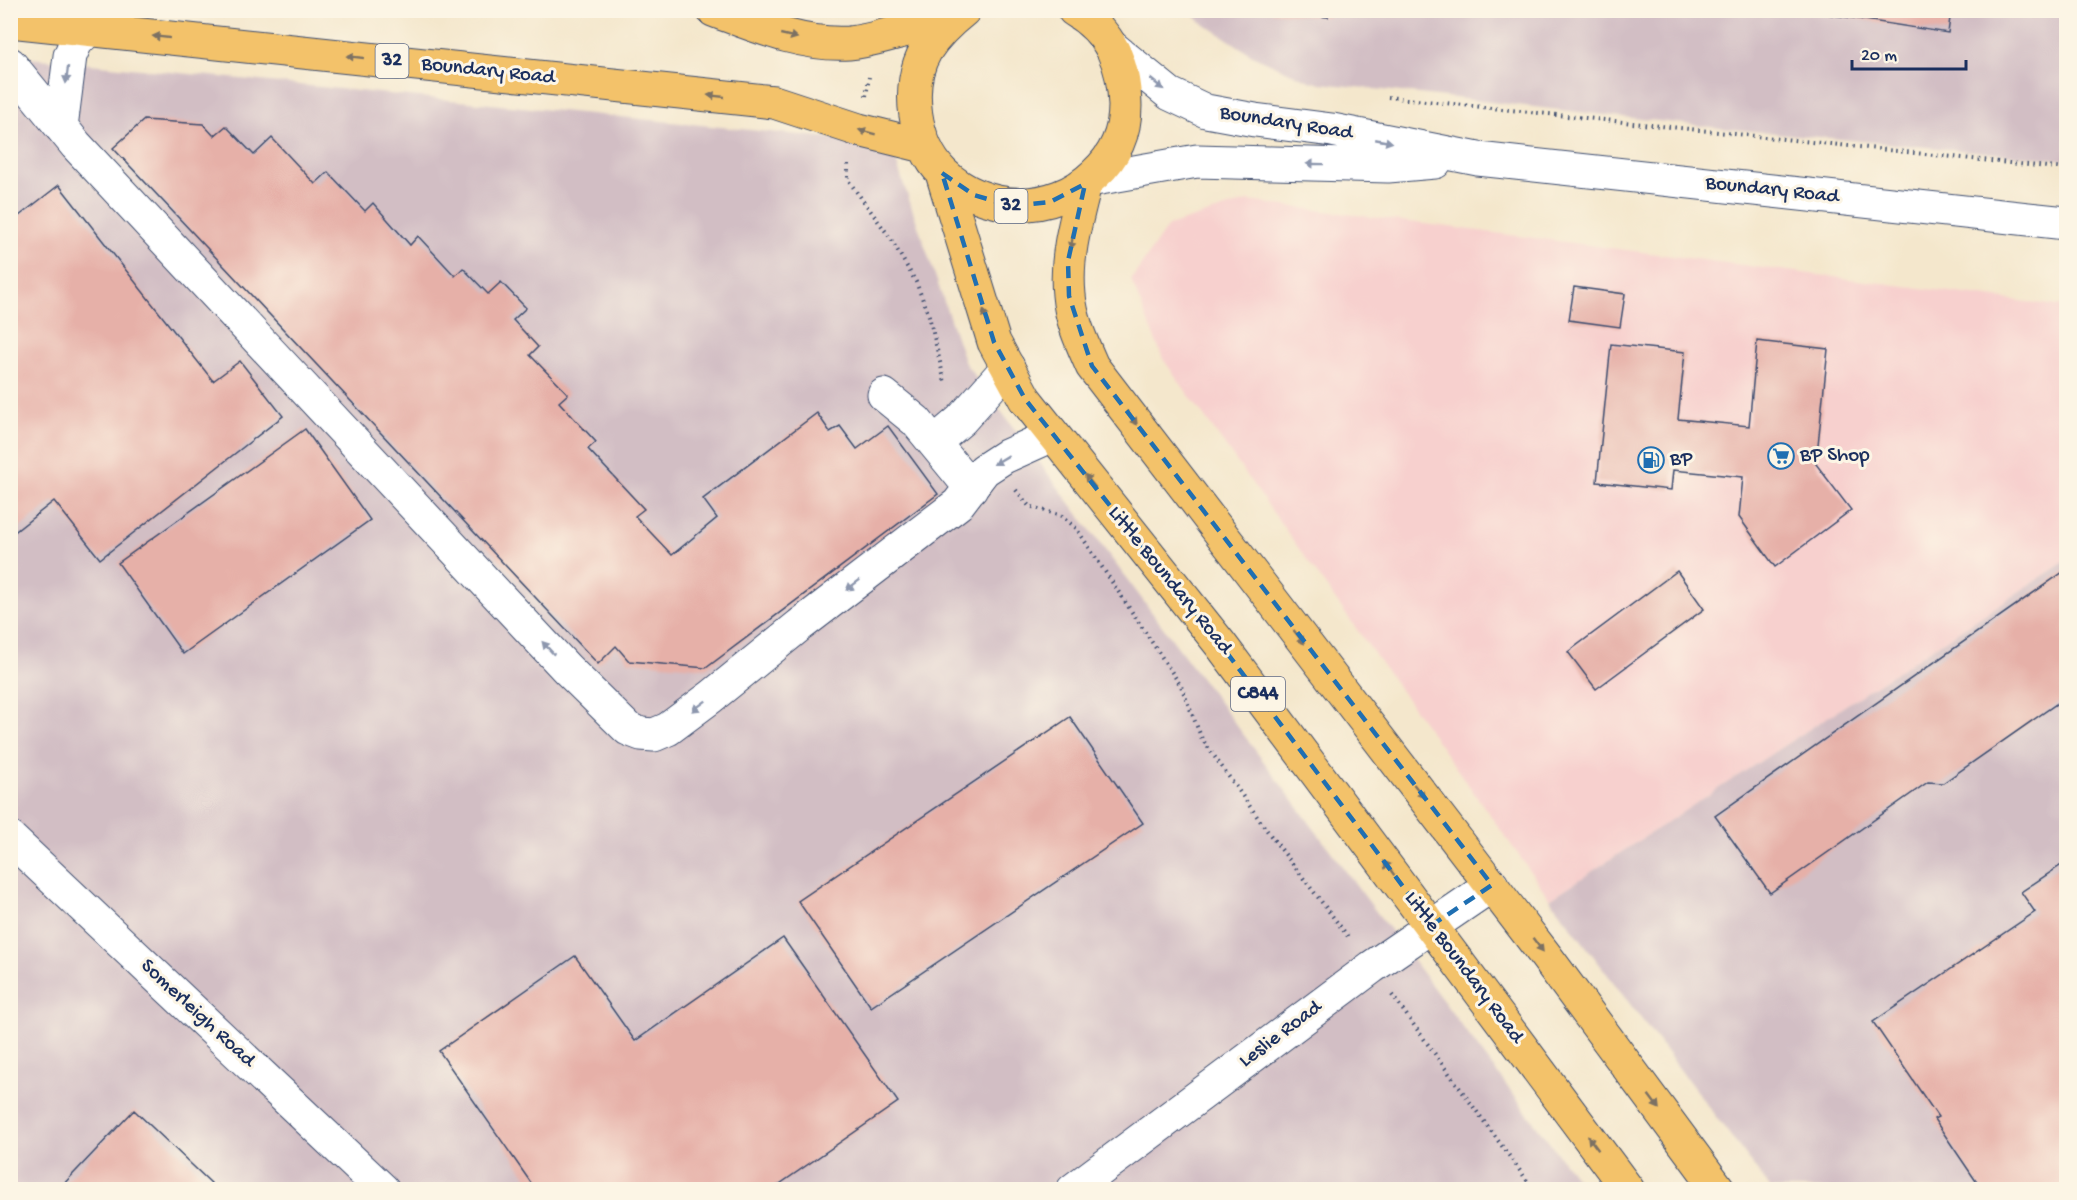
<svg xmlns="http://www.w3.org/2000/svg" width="2077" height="1200" font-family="'Gochi Hand',sans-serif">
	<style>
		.built { fill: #f7d0ce }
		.industrial { fill: #d2bec4 }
		.building { fill: #e6b0a8 }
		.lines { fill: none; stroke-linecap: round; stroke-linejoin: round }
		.minor-casing { stroke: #3c4b6e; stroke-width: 35 }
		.major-casing { stroke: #3c4b6e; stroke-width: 35 }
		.path { stroke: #3c4b6e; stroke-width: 4; stroke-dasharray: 1.5 4.5; stroke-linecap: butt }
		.minor { stroke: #fff; stroke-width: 33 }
		.major { stroke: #f3c26a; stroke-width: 33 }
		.oneway { fill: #7c7163 }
		.oneway2 { fill: #8d97ae }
		.marked { fill: none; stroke: #1f6fb2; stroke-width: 4.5; stroke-dasharray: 12 8; stroke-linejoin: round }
		.labels { text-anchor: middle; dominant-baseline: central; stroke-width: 6; stroke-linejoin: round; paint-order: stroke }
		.shield { fill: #fcf5e5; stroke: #5e6a86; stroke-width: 1.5 }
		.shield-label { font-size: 20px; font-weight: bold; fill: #1b2f5e }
		.street-label { font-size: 21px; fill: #1b2f5e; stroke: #fcf5e5 }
		.poi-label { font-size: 21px; fill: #1b2f5e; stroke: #fcf5e5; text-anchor: start }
	</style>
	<rect width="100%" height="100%" fill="#fcf5e5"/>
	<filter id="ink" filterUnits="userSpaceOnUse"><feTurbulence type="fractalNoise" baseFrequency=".0167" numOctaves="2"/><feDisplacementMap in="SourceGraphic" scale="12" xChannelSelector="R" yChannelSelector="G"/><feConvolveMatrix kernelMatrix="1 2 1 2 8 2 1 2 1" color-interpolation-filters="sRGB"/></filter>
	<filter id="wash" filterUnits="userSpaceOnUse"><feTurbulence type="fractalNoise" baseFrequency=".008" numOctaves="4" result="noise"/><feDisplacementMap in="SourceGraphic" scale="24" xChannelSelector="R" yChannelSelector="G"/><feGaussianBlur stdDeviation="1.35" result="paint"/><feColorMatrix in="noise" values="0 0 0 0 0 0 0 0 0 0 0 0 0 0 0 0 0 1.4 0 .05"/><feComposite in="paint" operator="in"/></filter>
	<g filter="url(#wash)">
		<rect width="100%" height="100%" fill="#f4e7cc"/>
		<path class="built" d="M1248 201 2066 307V561L1550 899 1163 359 1131 280 1168 226Z"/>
		<path class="industrial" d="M1189 11H2066V160L1720 128 1312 82 1252 55 1200 21Z
			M10 56 890 144 965 363 1584 1189H11Z
			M2066 561V1189H1771L1550 899Z"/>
		<g id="blocks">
			<path class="building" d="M1272 10H1328V17L1272 12Z
				M1801 10H1951L1948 33Z
				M144 120 203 124 214 136 226 126 254 155 272 138 315 184 328 172 365 211 373 203 410 245 418 236 455 276 463 268 488 294 501 282 526 308 513 320 538 347 530 355 568 394 559 402 596 442 588 449 644 509 635 516 672 555 717 518 703 499 817 413 830 432 840 426 857 449 888 426 938 494 706 668 629 661 616 646 598 664 113 148Z
				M59 185 213 381 240 361 283 416 100 559 54 501 12 534 10 532V223Z
				M1574 287 1625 294 1620 327 1569 320Z
				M1757 341 1828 349 1816 464 1851 510 1775 567 1739 517 1743 477 1673 470 1671 490 1597 482 1611 344 1685 352 1678 419 1749 426Z
				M305 429 370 520 183 654 118 563Z
				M2066 570V697L1943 783 1928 782 1770 893 1715 816Z
				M1677 571 1704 609 1596 689 1568 652Z
				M1070 717 1143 823 871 1007 798 901Z
				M2066 862V1190H1982L1934 1119 1938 1117 1873 1022 2035 912 2021 892Z
				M783 938 898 1102 771 1190H536L439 1051 575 956 635 1041Z
				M134 1110 211 1183 205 1190H58Z"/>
		</g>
	</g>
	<g filter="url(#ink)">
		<use href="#blocks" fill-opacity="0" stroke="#3c4b6e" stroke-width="1.5"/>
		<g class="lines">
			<g class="minor-casing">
				<path id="minor" d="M1112 47 1170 94 1206 111 1255 120 1332 130 1478 159 2066 223
					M10 64 76 145 567 669 628 729 641 734 654 735 668 729 711 697 800 625 958 504 984 470 1004 457 1053 435
					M61 127 70 56 76 42 89 29
					M1089 180 1197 161 1388 166 1435 162
					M884 395 916 421 971 488
					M934 443 961 420 1008 367
					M10 838 383 1190
					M1073 1190 1372 967 1492 885"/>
			</g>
			<g class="major-casing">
				<path id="major" d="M713 10C756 26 802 46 849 43 872 41 894 32 917 28 926 26 936 26 945 25
					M964 10C949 22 936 34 926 50 905 85 914 145 943 173 985 214 1053 215 1095 174 1115 156 1125 133 1125 106 1124 64 1111 32 1074 10
					M10 21 774 102 859 130 924 146
					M942 173 994 342 1025 399 1221 645 1628 1190
					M1085 184C1076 220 1065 257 1069 295 1071 320 1082 343 1092 366L1545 955 1719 1190"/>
			</g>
			<path class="path" d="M866 96 869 77
				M1388 97 2066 169
				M848 164V180L889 236 916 282 929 316 945 383
				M1016 490 1029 506 1062 516 1076 528 1181 686 1202 739 1271 836 1350 939
				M1392 995 1534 1190"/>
			<use href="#minor" class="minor"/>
			<use href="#major" class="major"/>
		</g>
		<defs><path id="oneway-solid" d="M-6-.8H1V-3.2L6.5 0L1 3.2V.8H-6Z" transform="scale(1.5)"/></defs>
		<g class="oneway">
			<use href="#oneway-solid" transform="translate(789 36) rotate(13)"/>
			<use href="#oneway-solid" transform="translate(161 37) rotate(-174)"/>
			<use href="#oneway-solid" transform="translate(355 57) rotate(-174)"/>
			<use href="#oneway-solid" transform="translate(716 96) rotate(-174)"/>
			<use href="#oneway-solid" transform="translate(867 132) rotate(-165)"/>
			<use href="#oneway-solid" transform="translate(1072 241) rotate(101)"/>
			<use href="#oneway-solid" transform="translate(986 318) rotate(-108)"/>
			<use href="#oneway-solid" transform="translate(1132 418) rotate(53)"/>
			<use href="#oneway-solid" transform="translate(1090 481) rotate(-129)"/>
			<use href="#oneway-solid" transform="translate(1299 637) rotate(52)"/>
			<use href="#oneway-solid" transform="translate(1419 791) rotate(52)"/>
			<use href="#oneway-solid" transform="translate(1389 868) rotate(-127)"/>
			<use href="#oneway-solid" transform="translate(1538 945) rotate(53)"/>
			<use href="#oneway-solid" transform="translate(1654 1102) rotate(53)"/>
			<use href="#oneway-solid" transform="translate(1593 1143) rotate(-127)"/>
		</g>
		<g class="oneway2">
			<use href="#oneway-solid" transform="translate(67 75) rotate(97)"/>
			<use href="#oneway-solid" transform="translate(1157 84) rotate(39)"/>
			<use href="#oneway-solid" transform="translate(1384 141) rotate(11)"/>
			<use href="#oneway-solid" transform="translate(1315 164) rotate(-179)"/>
			<use href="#oneway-solid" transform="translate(1001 460) rotate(149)"/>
			<use href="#oneway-solid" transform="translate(853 585) rotate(143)"/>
			<use href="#oneway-solid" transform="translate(548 648) rotate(-133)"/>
			<use href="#oneway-solid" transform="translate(699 706) rotate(143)"/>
		</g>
	</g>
	<path class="marked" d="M942 173 974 195 1011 206 1050 202 1085 184 1068 261 1069 296 1092 366 1492 885 1432 925 1221 645 1025 399 994 342Z"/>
	<defs>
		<g id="supermarket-ring" transform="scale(1.35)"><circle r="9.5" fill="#fcf5e5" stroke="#1f6fb2" stroke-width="1.5"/><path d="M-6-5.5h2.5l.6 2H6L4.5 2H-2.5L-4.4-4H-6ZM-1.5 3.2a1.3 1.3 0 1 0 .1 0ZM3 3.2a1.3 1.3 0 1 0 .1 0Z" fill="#1f6fb2"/></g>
		<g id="fuel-ring" transform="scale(1.35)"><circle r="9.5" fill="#fcf5e5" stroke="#1f6fb2" stroke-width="1.5"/><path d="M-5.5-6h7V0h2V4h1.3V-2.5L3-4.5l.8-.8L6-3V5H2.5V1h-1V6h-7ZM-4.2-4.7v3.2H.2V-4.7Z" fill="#1f6fb2"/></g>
	</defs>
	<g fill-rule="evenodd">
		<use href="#supermarket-ring" x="1781" y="456"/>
		<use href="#fuel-ring" x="1651" y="460"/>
	</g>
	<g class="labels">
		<g class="shield">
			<rect x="375.5" y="44" width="33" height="34" rx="4.5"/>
			<rect x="994.5" y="189" width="33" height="34" rx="4.5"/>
			<rect x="1231" y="677" width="54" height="34" rx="4.5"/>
		</g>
		<g class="shield-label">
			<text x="392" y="61">32</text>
			<text x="1011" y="206">32</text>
			<text x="1258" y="694">C844</text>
		</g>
		<g class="street-label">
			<text transform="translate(488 72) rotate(6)">Boundary Road</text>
			<text transform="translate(1286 124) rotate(9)">Boundary Road</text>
			<text transform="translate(1772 191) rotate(6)">Boundary Road</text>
			<text transform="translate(1169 581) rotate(51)">Little Boundary Road</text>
			<text transform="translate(1463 968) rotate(53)">Little Boundary Road</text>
			<text transform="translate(197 1014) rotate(43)">Somerleigh Road</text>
			<text transform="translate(1281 1035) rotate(-37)">Leslie Road</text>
		</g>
		<g class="poi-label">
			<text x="1800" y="456">BP Shop</text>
			<text x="1670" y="460">BP</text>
		</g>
	</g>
	<rect width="2077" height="1200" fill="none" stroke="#fcf5e5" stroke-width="36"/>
	<path d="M1852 60v9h114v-9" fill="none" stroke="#1b2f5e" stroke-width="3"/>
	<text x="1861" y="60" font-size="18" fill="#1b2f5e" stroke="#fcf5e5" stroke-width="4.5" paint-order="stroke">20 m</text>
</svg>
